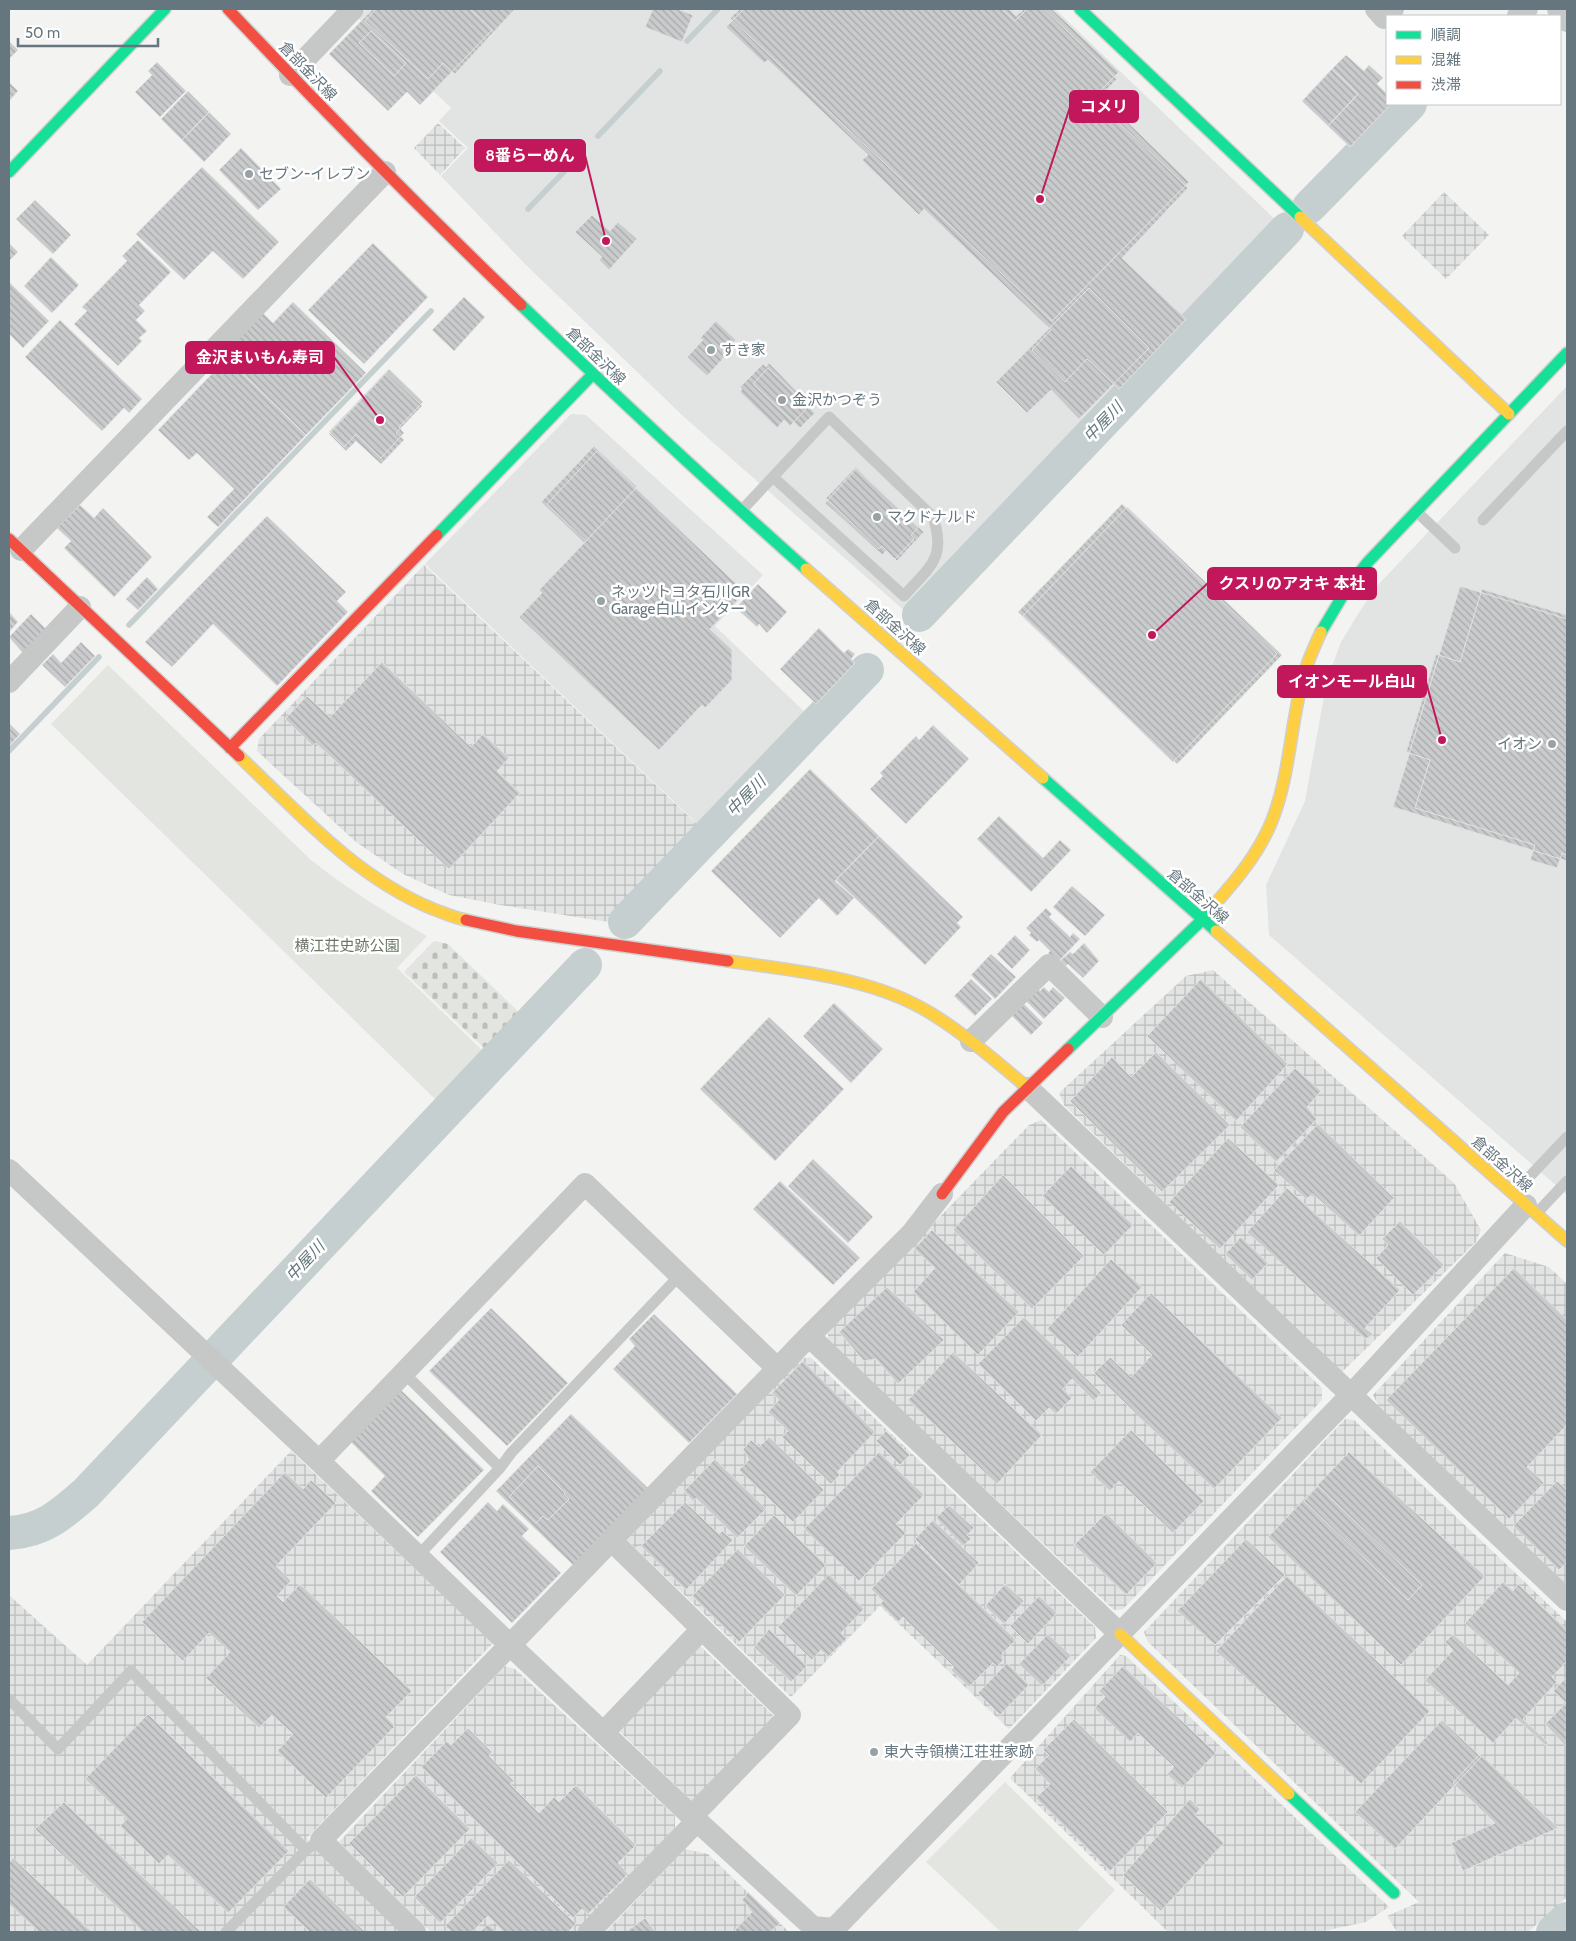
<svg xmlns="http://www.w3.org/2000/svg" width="1576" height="1941" font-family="Cabin,'Noto Sans JP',sans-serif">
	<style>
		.built { fill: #e2e3e3 }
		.industrial { fill: url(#industrial-grid) }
		.cemetery { fill: url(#cemetery-stones) }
		.park { fill: #e2e5e0 }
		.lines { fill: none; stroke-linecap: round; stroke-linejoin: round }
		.stream { stroke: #c6cfd0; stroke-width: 5.5 }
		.river { stroke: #c6cfd0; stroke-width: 34 }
		.building { fill: url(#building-back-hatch); stroke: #e2e2e2 }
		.fast-casing { stroke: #cfd0d0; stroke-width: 14 }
		.slow-casing { stroke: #cfd0d0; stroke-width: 14 }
		.jam-casing { stroke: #cfd0d0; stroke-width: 14 }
		.lane { stroke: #c6c8c8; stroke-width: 11 }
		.street { stroke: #c6c8c8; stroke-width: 22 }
		.fast { stroke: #16e098; stroke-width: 11 }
		.slow { stroke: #ffcf43; stroke-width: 11 }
		.jam { stroke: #f24e42; stroke-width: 11 }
		.poi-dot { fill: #97a2a7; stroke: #fff; stroke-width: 2 }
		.labels { text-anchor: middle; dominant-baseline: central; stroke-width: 5; stroke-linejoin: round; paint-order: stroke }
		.street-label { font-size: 15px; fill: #66767f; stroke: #fff }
		.poi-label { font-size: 15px; fill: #66767f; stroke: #fff; text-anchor: start }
		.park-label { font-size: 15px; fill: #6a7764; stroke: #fff }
		.water-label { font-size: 16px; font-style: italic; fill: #62777c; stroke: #fff }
		.leader { fill: none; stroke: #c2185b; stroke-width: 2 }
		.callout-dot { fill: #c2185b; stroke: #fff; stroke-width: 2 }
		.callout { fill: #c2185b; stroke: #c2185b; stroke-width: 2 }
		.callout-label { font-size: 16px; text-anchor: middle; font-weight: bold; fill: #fff }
	</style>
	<defs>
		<pattern id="industrial-grid" width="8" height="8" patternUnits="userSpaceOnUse" patternTransform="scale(1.25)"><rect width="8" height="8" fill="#e2e3e3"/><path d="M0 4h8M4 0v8" fill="none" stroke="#bbbdbd"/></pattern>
		<pattern id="cemetery-stones" width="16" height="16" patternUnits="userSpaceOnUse" patternTransform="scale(1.25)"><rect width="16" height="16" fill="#e2e5e0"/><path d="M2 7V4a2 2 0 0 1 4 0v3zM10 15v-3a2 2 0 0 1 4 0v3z" fill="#bbbebb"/></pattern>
		<pattern id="building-back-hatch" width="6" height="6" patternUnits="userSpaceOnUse" patternTransform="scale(1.25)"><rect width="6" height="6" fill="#cacbcc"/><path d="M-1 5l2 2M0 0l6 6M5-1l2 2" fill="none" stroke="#a8a9ab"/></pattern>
	</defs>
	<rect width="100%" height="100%" fill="#f3f3f2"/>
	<path class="built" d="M367 9H1055L1281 225 1263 240 906 612 683 416 526 265 441 176 468 148 439 121 451 108 358 18Z
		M1567 386V1195L1269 935 1266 885 1305 801 1327 680 1341 642 1358 614 1376 587Z
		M571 414 586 415 763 575 715 626 810 717 705 831 425 564Z"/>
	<path class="industrial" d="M438 123 465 148 440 175 414 148Z
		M1444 192 1489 235 1446 279 1402 236Z
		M424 565 704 831 615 923 500 905 449 895 403 874 356 842 257 751 259 739Z
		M1213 970 1454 1183 1481 1230 1476 1242 1341 1373 1064 1105 1059 1093 1186 976Z
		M1041 1120 1322 1388V1400L1123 1609 1114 1610 828 1342V1332L1029 1125Z
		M1505 1253 1549 1267 1567 1284V1585L1380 1409 1373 1395Z
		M810 1357 1095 1627 1096 1638 1009 1729 880 1606 791 1697 627 1540 799 1359Z
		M1345 1419 1354 1420 1567 1622V1897L1528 1932H1397L1387 1916 1419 1902 1148 1642 1144 1632Z
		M291 1451 493 1643 307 1838 405 1932H9V1595L87 1665Z
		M696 1642 772 1714 776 1722 695 1804 615 1727Z
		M1120 1655 1126 1656 1389 1907 1366 1922 1319 1932H1168L1010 1778Z
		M505 1666 515 1669 675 1816V1832L579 1932H431L339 1842Z
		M685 1849 708 1854 789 1932H606Z"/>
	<path class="cemetery" d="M434 941 448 944 521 1014 486 1050 404 972Z"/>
	<path class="park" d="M108 665 311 860C348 889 386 913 427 936L397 968 484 1052 437 1101 51 724Z
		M1005 1782 1115 1890 1076 1932H1001L926 1862Z"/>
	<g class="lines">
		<path class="stream" d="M687 41 718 9
			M598 136 660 71
			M528 209 582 153
			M129 625 431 311
			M9 751 99 657"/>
		<path class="river" d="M1309 207 1410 104
			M919 615 1287 229
			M625 922 867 670
			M9 1533C43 1531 61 1515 86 1493L585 965
			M1553 1932 1567 1919"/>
	</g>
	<path class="building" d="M373 9H470L492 30 420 105 407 92 388 111 329 54Z
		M376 9H515L455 74 443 63 428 79 365 21Z
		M653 9H677L693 15 682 42 645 27Z
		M740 9H1009L1016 16 1024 9H1052L1119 72 1098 93 1189 182 1052 321 730 18Z
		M744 9H1002L1015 21 1027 9H1044L1117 79 1096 101 1188 188 1122 258 1186 319 1119 389 1087 359 1065 382 1032 350 1051 330 924 209 919 215 862 160 868 155 768 60 764 63 726 27Z
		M371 31 406 63 394 76 359 43Z
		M9 41 18 50 9 59Z
		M1346 55 1364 71 1369 65 1383 78 1377 84 1387 94V104H1391L1350 147 1328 126 1358 94 1332 69Z
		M157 62 186 91 160 117 135 92 152 75 148 71Z
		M1332 69 1358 94 1328 126 1302 101Z
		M9 82 18 91 9 101Z
		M188 91 209 112 182 140 161 119Z
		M209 112 231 134 204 162 182 140Z
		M241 148 281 189 258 210 219 170Z
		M202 167 279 242 243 279 213 251 184 280 136 234Z
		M35 200 71 235 53 254 16 219Z
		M592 215 610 231 618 222 637 239 609 270 599 260 602 257 575 232Z
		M138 240 171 272 139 305 145 311 136 320 147 331 139 338 142 341 118 366 74 324 87 311 82 307 127 261 122 256Z
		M9 243 18 252 9 261Z
		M373 243 428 297 364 364 308 310Z
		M51 257 79 285 52 313 24 286Z
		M9 282 49 321 23 348 9 334Z
		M1089 288 1149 348 1079 419 1051 390 1027 413 996 382Z
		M464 297 485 317 454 351 432 330Z
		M293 302 366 373 306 435 222 354 262 312 273 323Z
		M60 320 142 399 129 413 124 408 102 431 25 357Z
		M716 321 736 340 726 351 728 353 707 376 687 357 703 340 700 338Z
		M227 358 306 435 218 527 207 517 234 489 197 453 189 460 158 430Z
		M769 363 804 399 802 402 808 407 790 426 784 420 777 428 740 392 742 389 740 387 763 364 766 367Z
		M768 368 815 413 800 428 753 384Z
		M389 369 423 402 399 427 404 433 381 458 356 434 344 447 329 432Z
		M387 372 422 406 396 433 404 440 381 464 356 441 346 451 329 434Z
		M594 446 637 487 584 543 541 502Z
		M597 451 745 592 710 629 732 650V680L705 708 702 705 659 750 519 617 542 593 539 590 586 541 547 504Z
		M856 467 918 528 911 535 914 539 895 559 882 546 879 549 826 498Z
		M856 469 924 532 897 561 886 551 882 555 825 503Z
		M1122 504 1277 654 1173 762 1018 612Z
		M80 505 94 518 103 508 152 557 114 597 64 548 71 541 57 528Z
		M1127 507 1282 655 1177 764 1023 616Z
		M267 516 346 592 337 601 348 612 277 686 213 624 172 667 145 642Z
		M147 577 158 589 138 610 126 599Z
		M758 584 787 612 767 633 759 624 757 627 736 608Z
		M1460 586 1567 619V861L1393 807Z
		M1482 589 1567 615V855L1562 853 1557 868 1530 860 1535 845 1415 808 1430 760 1406 752 1436 654 1460 662Z
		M9 612 18 622 9 632Z
		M31 614 46 629 23 653 9 637Z
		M819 628 844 653 848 649 855 654 851 659 855 663 816 704 780 669Z
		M81 642 95 656 65 687 42 665 53 654 61 663Z
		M382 662 471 747 483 734 509 758 497 771 520 793 449 869 316 743 313 746 285 719 307 696 330 717Z
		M9 723 20 734 9 746Z
		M933 725 969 759 906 824 870 789 883 776 880 773 916 736 919 740Z
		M810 769 879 836 835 881 854 898 837 916 819 898 780 938 711 871Z
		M999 816 1043 858 1060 840 1071 850 1031 892 977 839Z
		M879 836 963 917 957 923 961 927 925 965 836 880Z
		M1072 886 1105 915 1085 936 1053 907Z
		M1046 908 1052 914 1049 917 1070 937 1073 933 1080 939 1058 962 1048 953 1050 951 1039 940 1037 942 1029 935 1031 933 1026 928Z
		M1015 935 1030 950 1012 969 997 954Z
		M1084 943 1099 961 1083 978 1068 964 1066 966 1060 961 1070 952 1073 954Z
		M991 954 1016 977 995 999 971 975Z
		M971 979 992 999 975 1016 954 996Z
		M1201 979 1288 1064 1236 1121 1147 1036Z
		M1036 987 1040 991 1044 987 1049 992 1053 987 1065 998 1044 1019 1024 999Z
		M834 1003 883 1049 851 1083 803 1036Z
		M1024 1004 1043 1023 1031 1035 1012 1016Z
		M769 1017 844 1089 775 1161 700 1089Z
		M1156 1052 1230 1125 1162 1192 1070 1101 1112 1057 1131 1077Z
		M1295 1068 1321 1091 1307 1107 1317 1119 1276 1162 1240 1127Z
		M1318 1124 1394 1198 1359 1236 1313 1194 1306 1199 1274 1170Z
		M1228 1138 1279 1185 1220 1249 1169 1202Z
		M813 1159 873 1217 848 1243 788 1186Z
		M1071 1166 1133 1225 1104 1255 1042 1196Z
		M1003 1175 1084 1256 1032 1309 953 1230Z
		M780 1181 860 1258 833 1285 753 1209Z
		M1287 1188 1400 1290 1365 1328 1373 1335 1365 1339 1247 1232Z
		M1400 1221 1444 1265 1413 1295 1376 1258 1388 1245 1382 1239Z
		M932 1230 1019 1312 978 1355 913 1292 935 1268 914 1249Z
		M1241 1237 1268 1263 1252 1280 1225 1254Z
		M1111 1259 1142 1287 1078 1357 1047 1329Z
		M1514 1268 1567 1320V1425L1527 1467 1544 1483 1509 1519 1386 1400Z
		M887 1287 944 1340 898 1384 876 1359 864 1361 839 1332Z
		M1151 1293 1282 1418 1214 1489 1094 1373 1110 1357 1131 1377 1152 1355 1121 1325Z
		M491 1308 568 1383 507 1446 429 1371Z
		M654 1314 737 1394 689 1443 613 1369 635 1346 629 1339Z
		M1024 1317 1101 1393 1094 1401 1072 1379 1063 1389 1072 1398 1056 1414 1049 1408 1036 1421 978 1364Z
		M953 1352 1042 1435 997 1484 908 1400Z
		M803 1361 875 1432 837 1472 840 1475 831 1484 782 1437 788 1431 768 1412 779 1400 772 1393Z
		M401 1390 484 1470 418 1537 371 1491 385 1476 351 1442Z
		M571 1414 648 1488 574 1566 496 1491Z
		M1131 1430 1204 1501 1173 1533 1119 1481 1110 1491 1090 1472Z
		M886 1431 910 1455 900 1465 876 1441Z
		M769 1437 824 1490 793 1522 739 1470 749 1460 743 1449 751 1440 759 1447Z
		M879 1452 924 1495 896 1524 906 1533 859 1581 804 1529Z
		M1349 1452 1485 1576 1401 1665 1268 1537Z
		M715 1459 766 1509 737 1538 696 1498 693 1501 684 1491Z
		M538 1466 565 1493 564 1494 569 1499 548 1520 543 1516 536 1523 509 1497Z
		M285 1472 303 1489 311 1480 336 1503 276 1566 291 1581 277 1596 283 1602 300 1584 412 1691 386 1717 395 1726 326 1798 277 1751 293 1734 272 1715 259 1728 206 1678 230 1652 209 1633 183 1661 142 1622Z
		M1557 1481 1567 1490V1565L1566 1563 1559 1570 1513 1526Z
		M1318 1486 1422 1585 1408 1600 1304 1501Z
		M488 1502 497 1511 503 1504 529 1529 522 1536 561 1573 512 1623 440 1552Z
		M685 1502 719 1534 722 1531 733 1540 686 1590 641 1546Z
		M949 1505 974 1528 967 1535 971 1539 963 1546 936 1518Z
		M1106 1513 1157 1563 1126 1595 1074 1545Z
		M774 1515 826 1565 796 1596 744 1546Z
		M933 1520 979 1563 959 1585 915 1539Z
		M1246 1539 1285 1575 1215 1645 1177 1611Z
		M916 1543 1016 1640 1002 1654 1003 1660 997 1667 993 1663 969 1687 951 1670 954 1667 903 1617 898 1622 880 1604 883 1601 871 1589Z
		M738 1549 785 1595 739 1642 692 1596Z
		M829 1574 864 1609 841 1633 847 1638 828 1657 821 1650 812 1660 778 1627Z
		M1287 1576 1430 1711 1361 1784 1216 1651Z
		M1503 1582 1513 1591 1518 1584 1567 1630V1661L1552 1677 1557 1682 1523 1719 1548 1743 1546 1746 1516 1718 1493 1743 1425 1680 1453 1650 1445 1642 1453 1634 1508 1685 1519 1673 1465 1623Z
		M1005 1584 1024 1601 1004 1624 985 1606Z
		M1039 1596 1057 1613 1028 1644 1010 1626Z
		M769 1629 807 1666 791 1682 754 1647Z
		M1048 1634 1071 1656 1042 1686 1019 1664Z
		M1007 1663 1029 1685 1000 1715 978 1693Z
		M1123 1666 1216 1753 1182 1788 1167 1774 1174 1767 1138 1733 1130 1742 1094 1708 1105 1697 1099 1691Z
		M1567 1677V1747L1545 1724 1566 1703 1553 1691Z
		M148 1714 289 1851 228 1913 168 1855 159 1864 120 1826 127 1819 85 1779Z
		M1074 1719 1168 1812 1110 1871 1036 1798 1050 1784 1035 1769 1049 1755 1043 1750Z
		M1442 1720 1481 1757 1395 1849 1355 1812Z
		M468 1728 492 1752 489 1756 514 1781 510 1784 539 1813 554 1797 559 1802 576 1785 636 1845 618 1863 628 1874 588 1914 582 1909 573 1918 421 1767 447 1741 451 1745Z
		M1480 1754 1558 1828 1463 1871 1451 1843 1495 1823 1453 1783Z
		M416 1775 470 1829 403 1897 349 1843Z
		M1190 1799 1200 1809 1195 1815 1224 1843 1161 1911 1123 1875Z
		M64 1802 201 1932H143L35 1829Z
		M471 1838 498 1863 440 1923 414 1897Z
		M13 1858 92 1932H39L9 1904V1863Z
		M509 1860 576 1924 568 1932H504L488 1916 472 1932H452L445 1926Z
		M310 1879 365 1932H310L283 1907Z
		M748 1892 780 1923 770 1932H737L735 1930 752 1912 742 1900Z
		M645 1918 655 1932H626Z
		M488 1924 497 1932H480Z"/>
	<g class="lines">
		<g class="fast-casing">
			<path id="fast" d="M1080 9 1300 217
				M9 172 165 9
				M521 305C615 395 709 483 806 569
				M437 535 593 374
				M1321 632 1346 590 1368 562 1567 353
				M1043 778 1216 931
				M1068 1049 1203 919 1215 904
				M1289 1794 1394 1893"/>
		</g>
		<g class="slow-casing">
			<path id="slow" d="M1300 217 1509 414
				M806 569 1043 778
				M239 756C299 813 355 877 433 909 444 913 454 918 466 920
				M1215 904C1237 879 1258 854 1271 823 1290 777 1290 726 1303 678 1307 662 1314 647 1321 632
				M1216 931 1567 1241
				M728 961C795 971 873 977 932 1014 966 1035 997 1062 1028 1088
				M1120 1634 1289 1794"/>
		</g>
		<g class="jam-casing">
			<path id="jam" d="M228 9C323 110 421 209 521 305
				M9 539 239 756
				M230 748 437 535
				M466 920 516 931 728 961
				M942 1194 1003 1112 1068 1049"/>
		</g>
		<path class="lane" d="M741 511 829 417 933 517C947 559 929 567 904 596L773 477
			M1416 511 1455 548
			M1483 520 1567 431
			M1513 1194 1567 1137
			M1536 1214 1567 1181
			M404 1373 500 1468
			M418 1556 500 1468 511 1453 680 1275
			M9 1699 58 1749 131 1671 306 1850 321 1840
			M226 1932 306 1850"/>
		<path class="street" d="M1376 9 1384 18 1393 9
			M1558 9 1567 21
			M1518 16 1527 9
			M290 75 353 9
			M21 550 385 172
			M9 682 80 607
			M971 1041 1049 965 1102 1017
			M1028 1088 1567 1600
			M9 1170 319 1461 510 1645 809 1336 912 1233 942 1194
			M809 1336 1120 1634
			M319 1461 585 1184 778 1369
			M611 1540 790 1715 692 1816
			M603 1733 701 1630
			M415 1932 321 1840 510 1645 697 1821 813 1927 834 1929 1351 1395 1526 1205
			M589 1932 697 1821"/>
		<use href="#fast" class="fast"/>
		<use href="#slow" class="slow"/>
		<use href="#jam" class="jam"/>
	</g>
	<g class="poi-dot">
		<circle cx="249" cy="174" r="5"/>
		<circle cx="711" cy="350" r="5"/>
		<circle cx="782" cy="400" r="5"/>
		<circle cx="877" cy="517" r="5"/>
		<circle cx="601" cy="601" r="5"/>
		<circle cx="1552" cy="744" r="5"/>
		<circle cx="874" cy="1752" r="5"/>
	</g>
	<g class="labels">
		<g class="street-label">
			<text transform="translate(308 71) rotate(46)">倉部金沢線</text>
			<text transform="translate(596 356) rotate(44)">倉部金沢線</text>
			<text transform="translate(895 627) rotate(42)">倉部金沢線</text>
			<text transform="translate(1198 896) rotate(41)">倉部金沢線</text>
			<text transform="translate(1502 1164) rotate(42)">倉部金沢線</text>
		</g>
		<g class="poi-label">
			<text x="259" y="174">セブン-イレブン</text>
			<text x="721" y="350">すき家</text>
			<text x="792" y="400">金沢かつぞう</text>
			<text x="887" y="517">マクドナルド</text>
			<text x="611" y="592">ネッツトヨタ石川GR<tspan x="611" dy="17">Garage白山インター</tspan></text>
			<text x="1542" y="744" text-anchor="end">イオン</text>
			<text x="884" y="1752">東大寺領横江荘荘家跡</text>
		</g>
		<g class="park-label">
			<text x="347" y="946">横江荘史跡公園</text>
		</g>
		<g class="water-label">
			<text transform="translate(1103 422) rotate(-46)">中屋川</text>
			<text transform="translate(746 796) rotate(-46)">中屋川</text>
			<text transform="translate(305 1261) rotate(-47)">中屋川</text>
		</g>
	</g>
	<path class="leader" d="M1040 199L1070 107M606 241L585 155M380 420L334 357M1152 635L1208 583M1442 740L1426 682"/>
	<g class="callout-dot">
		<circle cx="1040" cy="199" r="5"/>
		<circle cx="606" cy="241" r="5"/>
		<circle cx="380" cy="420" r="5"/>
		<circle cx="1152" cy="635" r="5"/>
		<circle cx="1442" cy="740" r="5"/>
	</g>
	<g class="callout">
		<rect x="1070" y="91" width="68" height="31" rx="5"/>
		<rect x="475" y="140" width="110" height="31" rx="5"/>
		<rect x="186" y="342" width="148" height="31" rx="5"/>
		<rect x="1208" y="568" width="168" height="31" rx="5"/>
		<rect x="1278" y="666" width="148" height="31" rx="5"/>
	</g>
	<g class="callout-label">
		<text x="1104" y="112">コメリ</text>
		<text x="530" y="161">8番らーめん</text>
		<text x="260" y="363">金沢まいもん寿司</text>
		<text x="1292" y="589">クスリのアオキ 本社</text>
		<text x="1352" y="687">イオンモール白山</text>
	</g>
	<rect width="1576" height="1941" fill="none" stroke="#66767f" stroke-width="20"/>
	<rect x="1386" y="15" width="175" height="90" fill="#ffffff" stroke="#c2c8cc"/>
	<rect x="1396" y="31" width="25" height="8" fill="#16e098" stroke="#c2c8cc"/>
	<text x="1431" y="40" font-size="15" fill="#66767f">順調</text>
	<rect x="1396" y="56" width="25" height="8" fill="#ffcf43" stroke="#c2c8cc"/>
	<text x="1431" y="65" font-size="15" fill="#66767f">混雑</text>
	<rect x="1396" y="81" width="25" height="8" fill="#f24e42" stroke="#c2c8cc"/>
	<text x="1431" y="90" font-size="15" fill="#66767f">渋滞</text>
	<path d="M18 38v8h140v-8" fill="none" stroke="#66767f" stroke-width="2.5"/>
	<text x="25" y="38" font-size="15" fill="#66767f" stroke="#ffffff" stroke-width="4" paint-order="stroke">50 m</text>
</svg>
